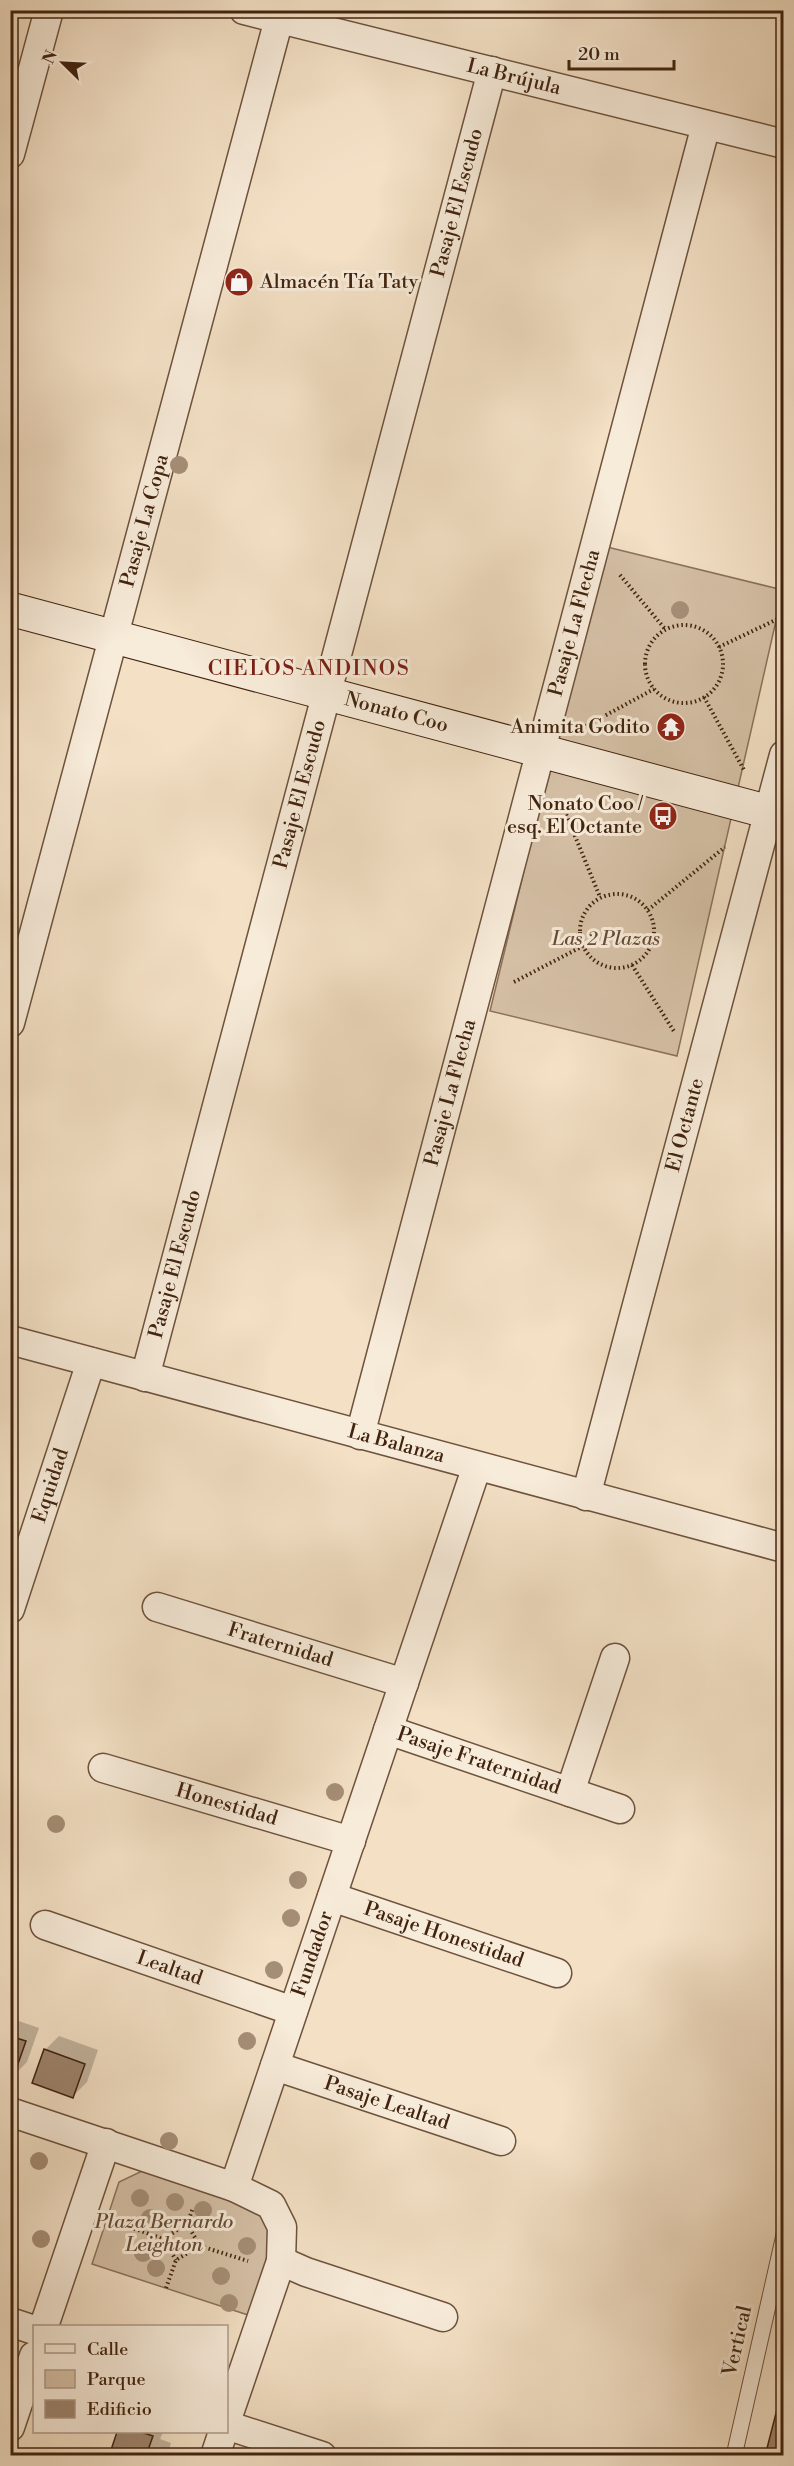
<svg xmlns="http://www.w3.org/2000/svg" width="794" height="2466" font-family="'Libre Bodoni',serif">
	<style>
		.green { fill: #d5c0a6; stroke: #8b725a; stroke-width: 1.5 }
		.shadow { fill: #0003 }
		.building { fill: #9e856e; stroke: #41230f; stroke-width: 1.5 }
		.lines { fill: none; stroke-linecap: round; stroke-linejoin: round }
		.service-casing { stroke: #6e523c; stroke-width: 17 }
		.minor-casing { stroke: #6e523c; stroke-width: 31 }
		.secondary-casing { stroke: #41230f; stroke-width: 35 }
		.path { stroke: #41230f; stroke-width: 4; stroke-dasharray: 1.5 3; stroke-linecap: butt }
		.service { stroke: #f7ebd9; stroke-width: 15 }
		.minor { stroke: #f7ebd9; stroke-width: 28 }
		.secondary { stroke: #f7ebd9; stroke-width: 33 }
		.tree { fill: #a58e76 }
		.labels { text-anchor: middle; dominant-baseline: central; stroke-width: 6; stroke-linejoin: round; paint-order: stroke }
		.street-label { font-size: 20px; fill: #41230f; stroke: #f7ebd9 }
		.poi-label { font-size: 20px; fill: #41230f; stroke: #f7ebd9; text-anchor: end }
		.park-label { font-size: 20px; font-style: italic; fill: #664a35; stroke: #f7ebd9 }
		.neighbourhood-label { font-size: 21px; letter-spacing: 1.5px; fill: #7a1f14; stroke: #f7ebd9 }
	</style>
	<rect width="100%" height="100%" fill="#f3e0c5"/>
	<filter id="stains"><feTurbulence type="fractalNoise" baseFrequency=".00333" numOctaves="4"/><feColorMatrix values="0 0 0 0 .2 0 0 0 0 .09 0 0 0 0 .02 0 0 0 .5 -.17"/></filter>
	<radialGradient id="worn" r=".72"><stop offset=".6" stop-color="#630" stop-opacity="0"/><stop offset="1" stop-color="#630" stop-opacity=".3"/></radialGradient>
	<path class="green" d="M603 546 783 590 677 1056 490 1011Z
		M142 2171 260 2211 274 2237 248 2315 92 2264 119 2182Z"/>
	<path class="shadow" d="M10 2018 39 2028 27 2062 13 2076 10 2075Z
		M59 2036 98 2050 87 2082 73 2096 45 2050Z
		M119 2432H163L160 2439 171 2443 167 2456H111Z"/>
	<path class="building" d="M10 2036 26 2041 13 2078 10 2077Z
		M44 2049 85 2064 73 2098 32 2083Z
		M784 2382V2456H765Z
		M117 2432H141L153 2436 147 2453 153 2456H109Z"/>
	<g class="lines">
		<g class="service-casing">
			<path id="service" d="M734 2456 784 2235"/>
		</g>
		<g class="minor-casing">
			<g id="minor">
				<path id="s1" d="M244 10 784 144"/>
				<path d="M10 154 49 10"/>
				<path id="s2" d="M10 1023 279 19"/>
				<path id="s3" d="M10 1340 784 1548"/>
				<path id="s4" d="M145 1377 492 71"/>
				<path id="s5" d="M360 1435 706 125"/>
				<path id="s6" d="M586 1496 784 755"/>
				<path id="s7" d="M157 1607 404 1683"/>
				<path id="s8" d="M10 1609 91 1362"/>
				<path id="s9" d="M388 1730 620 1809"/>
				<path id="s10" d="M103 1768 351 1841"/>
				<path d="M570 1792 615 1658"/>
				<path id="s11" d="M332 1897 557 1973"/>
				<path id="s12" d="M45 1925 293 2011"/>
				<path id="s13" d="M275 2066 501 2141"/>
				<path d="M10 2112 234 2187 271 2205 282 2227 281 2261 226 2422"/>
				<path id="s14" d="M234 2187 477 1466"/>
				<path d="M281 2261 306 2272 443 2317"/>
				<path d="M10 2322 34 2330"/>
				<path d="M44 2326 106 2143"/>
				<path d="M226 2425 322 2456"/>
				<path d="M10 2427 34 2356"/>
				<path d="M215 2456 223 2432"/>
			</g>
		</g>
		<g class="secondary-casing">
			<g id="secondary">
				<path id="s15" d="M10 609 784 816"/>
			</g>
		</g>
		<path class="path" d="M620 575 665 629
			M645 664a39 39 0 1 1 78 0a39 39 0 1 1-78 0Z
			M719 647 784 616
			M704 697 744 770
			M586 726 654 689
			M561 802 600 897
			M580 931a37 37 0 1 1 74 0a37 37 0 1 1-74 0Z
			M648 910 725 847
			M632 965 675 1033
			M514 982 583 946
			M113 2221 163 2239
			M187 2224 193 2208
			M200 2246 248 2261
			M166 2288 176 2260 200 2246 187 2224 163 2239 176 2260"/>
		<use href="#service" class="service"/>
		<use href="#minor" class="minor"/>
		<use href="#secondary" class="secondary"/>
	</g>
	<g class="tree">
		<circle cx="179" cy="465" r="9"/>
		<circle cx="680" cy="610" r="9"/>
		<circle cx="335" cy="1792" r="9"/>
		<circle cx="56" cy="1824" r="9"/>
		<circle cx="298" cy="1880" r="9"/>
		<circle cx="291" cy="1918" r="9"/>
		<circle cx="274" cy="1970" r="9"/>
		<circle cx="247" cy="2041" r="9"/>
		<circle cx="169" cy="2141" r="9"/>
		<circle cx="39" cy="2161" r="9"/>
		<circle cx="140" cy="2198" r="9"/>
		<circle cx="175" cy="2202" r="9"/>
		<circle cx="203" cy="2210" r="9"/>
		<circle cx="150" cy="2218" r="9"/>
		<circle cx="41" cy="2239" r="9"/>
		<circle cx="247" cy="2246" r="9"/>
		<circle cx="143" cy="2253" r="9"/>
		<circle cx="156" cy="2268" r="9"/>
		<circle cx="221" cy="2276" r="9"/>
		<circle cx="229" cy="2303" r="9"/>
	</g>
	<defs>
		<g id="shop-disc" transform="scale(1.5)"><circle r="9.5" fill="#8f2418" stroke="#f7ebd9"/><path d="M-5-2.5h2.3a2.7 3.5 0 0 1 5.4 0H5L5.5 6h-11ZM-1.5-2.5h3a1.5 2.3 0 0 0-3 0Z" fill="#fff"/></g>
		<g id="temple-disc" transform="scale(1.5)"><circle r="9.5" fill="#8f2418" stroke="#f7ebd9"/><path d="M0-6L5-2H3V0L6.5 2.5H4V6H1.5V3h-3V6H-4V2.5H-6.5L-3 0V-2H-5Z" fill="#fff"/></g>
		<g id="bus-disc" transform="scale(1.5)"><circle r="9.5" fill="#8f2418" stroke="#f7ebd9"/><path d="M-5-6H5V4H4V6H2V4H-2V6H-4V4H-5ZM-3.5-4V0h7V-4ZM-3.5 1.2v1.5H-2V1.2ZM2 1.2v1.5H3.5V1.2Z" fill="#fff"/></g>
	</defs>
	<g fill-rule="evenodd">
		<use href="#shop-disc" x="239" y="282"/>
		<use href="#temple-disc" x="671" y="727"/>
		<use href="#bus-disc" x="663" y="816"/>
	</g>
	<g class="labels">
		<g class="street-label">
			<text stroke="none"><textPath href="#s1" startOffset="278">La Brújula</textPath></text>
			<text stroke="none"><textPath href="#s4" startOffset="1215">Pasaje El Escudo</textPath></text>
			<text stroke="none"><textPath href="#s2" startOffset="520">Pasaje La Copa</textPath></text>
			<text stroke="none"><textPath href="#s5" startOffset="840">Pasaje La Flecha</textPath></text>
			<text stroke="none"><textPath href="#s15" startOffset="400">Nonato Coo</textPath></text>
			<text stroke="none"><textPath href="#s4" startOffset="603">Pasaje El Escudo</textPath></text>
			<text stroke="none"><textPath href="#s5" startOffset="354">Pasaje La Flecha</textPath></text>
			<text stroke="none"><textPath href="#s6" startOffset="384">El Octante</textPath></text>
			<text stroke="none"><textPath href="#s4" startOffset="117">Pasaje El Escudo</textPath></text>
			<text stroke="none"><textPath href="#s3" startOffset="400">La Balanza</textPath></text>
			<text stroke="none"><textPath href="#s8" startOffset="130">Equidad</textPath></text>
			<text stroke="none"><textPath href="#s7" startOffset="129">Fraternidad</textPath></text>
			<text stroke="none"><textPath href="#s9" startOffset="96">Pasaje Fraternidad</textPath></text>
			<text stroke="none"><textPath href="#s10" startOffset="129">Honestidad</textPath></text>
			<text stroke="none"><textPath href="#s11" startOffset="118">Pasaje Honestidad</textPath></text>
			<text stroke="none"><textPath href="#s14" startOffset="246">Fundador</textPath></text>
			<text stroke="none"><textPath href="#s12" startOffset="132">Lealtad</textPath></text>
			<text stroke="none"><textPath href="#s13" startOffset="118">Pasaje Lealtad</textPath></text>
			<text transform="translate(738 2341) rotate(-77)">Vertical</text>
		</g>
		<g class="poi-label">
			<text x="260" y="282" text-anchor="start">Almacén Tía Taty</text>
			<text x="650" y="727">Animita Godito</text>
			<text x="642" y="804">Nonato Coo /<tspan x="642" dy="23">esq. El Octante</tspan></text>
		</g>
		<g class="park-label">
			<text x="606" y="939">Las 2 Plazas</text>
			<text x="164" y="2222">Plaza Bernardo<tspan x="164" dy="23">Leighton</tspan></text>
		</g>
		<g class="neighbourhood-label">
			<text x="309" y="669">CIELOS ANDINOS</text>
		</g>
	</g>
	<rect width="794" height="2466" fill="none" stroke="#f3e0c5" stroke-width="36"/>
	<rect x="12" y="12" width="770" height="2442" fill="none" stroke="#41230f" stroke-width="3"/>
	<rect x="18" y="18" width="758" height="2430" fill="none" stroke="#41230f" stroke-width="1.5"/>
	<rect x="33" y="2325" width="195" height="108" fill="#f7ebd9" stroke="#ae9b88" stroke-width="1.5"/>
	<rect x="45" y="2344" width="30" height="9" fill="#f7ebd9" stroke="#ae9b88" stroke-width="1.5"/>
	<text x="87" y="2355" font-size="18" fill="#41230f">Calle</text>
	<rect x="45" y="2370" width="30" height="18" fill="#d5c0a6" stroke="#ae9b88" stroke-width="1.5"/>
	<text x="87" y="2385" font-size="18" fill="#41230f">Parque</text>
	<rect x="45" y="2400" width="30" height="18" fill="#9e856e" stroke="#ae9b88" stroke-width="1.5"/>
	<text x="87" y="2415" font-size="18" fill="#41230f">Edificio</text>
	<g transform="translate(63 63) rotate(294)" stroke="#f7ebd9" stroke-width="4.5" paint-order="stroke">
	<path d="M0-4.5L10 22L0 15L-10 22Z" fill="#41230f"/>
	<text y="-9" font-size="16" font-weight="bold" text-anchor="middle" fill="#41230f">N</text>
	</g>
	<path d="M569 60v9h105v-9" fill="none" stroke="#41230f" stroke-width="3"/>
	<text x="578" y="60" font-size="18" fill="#41230f" stroke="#f7ebd9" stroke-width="4.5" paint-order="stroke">20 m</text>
	<rect width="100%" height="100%" filter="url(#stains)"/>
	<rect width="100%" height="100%" fill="url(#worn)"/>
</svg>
